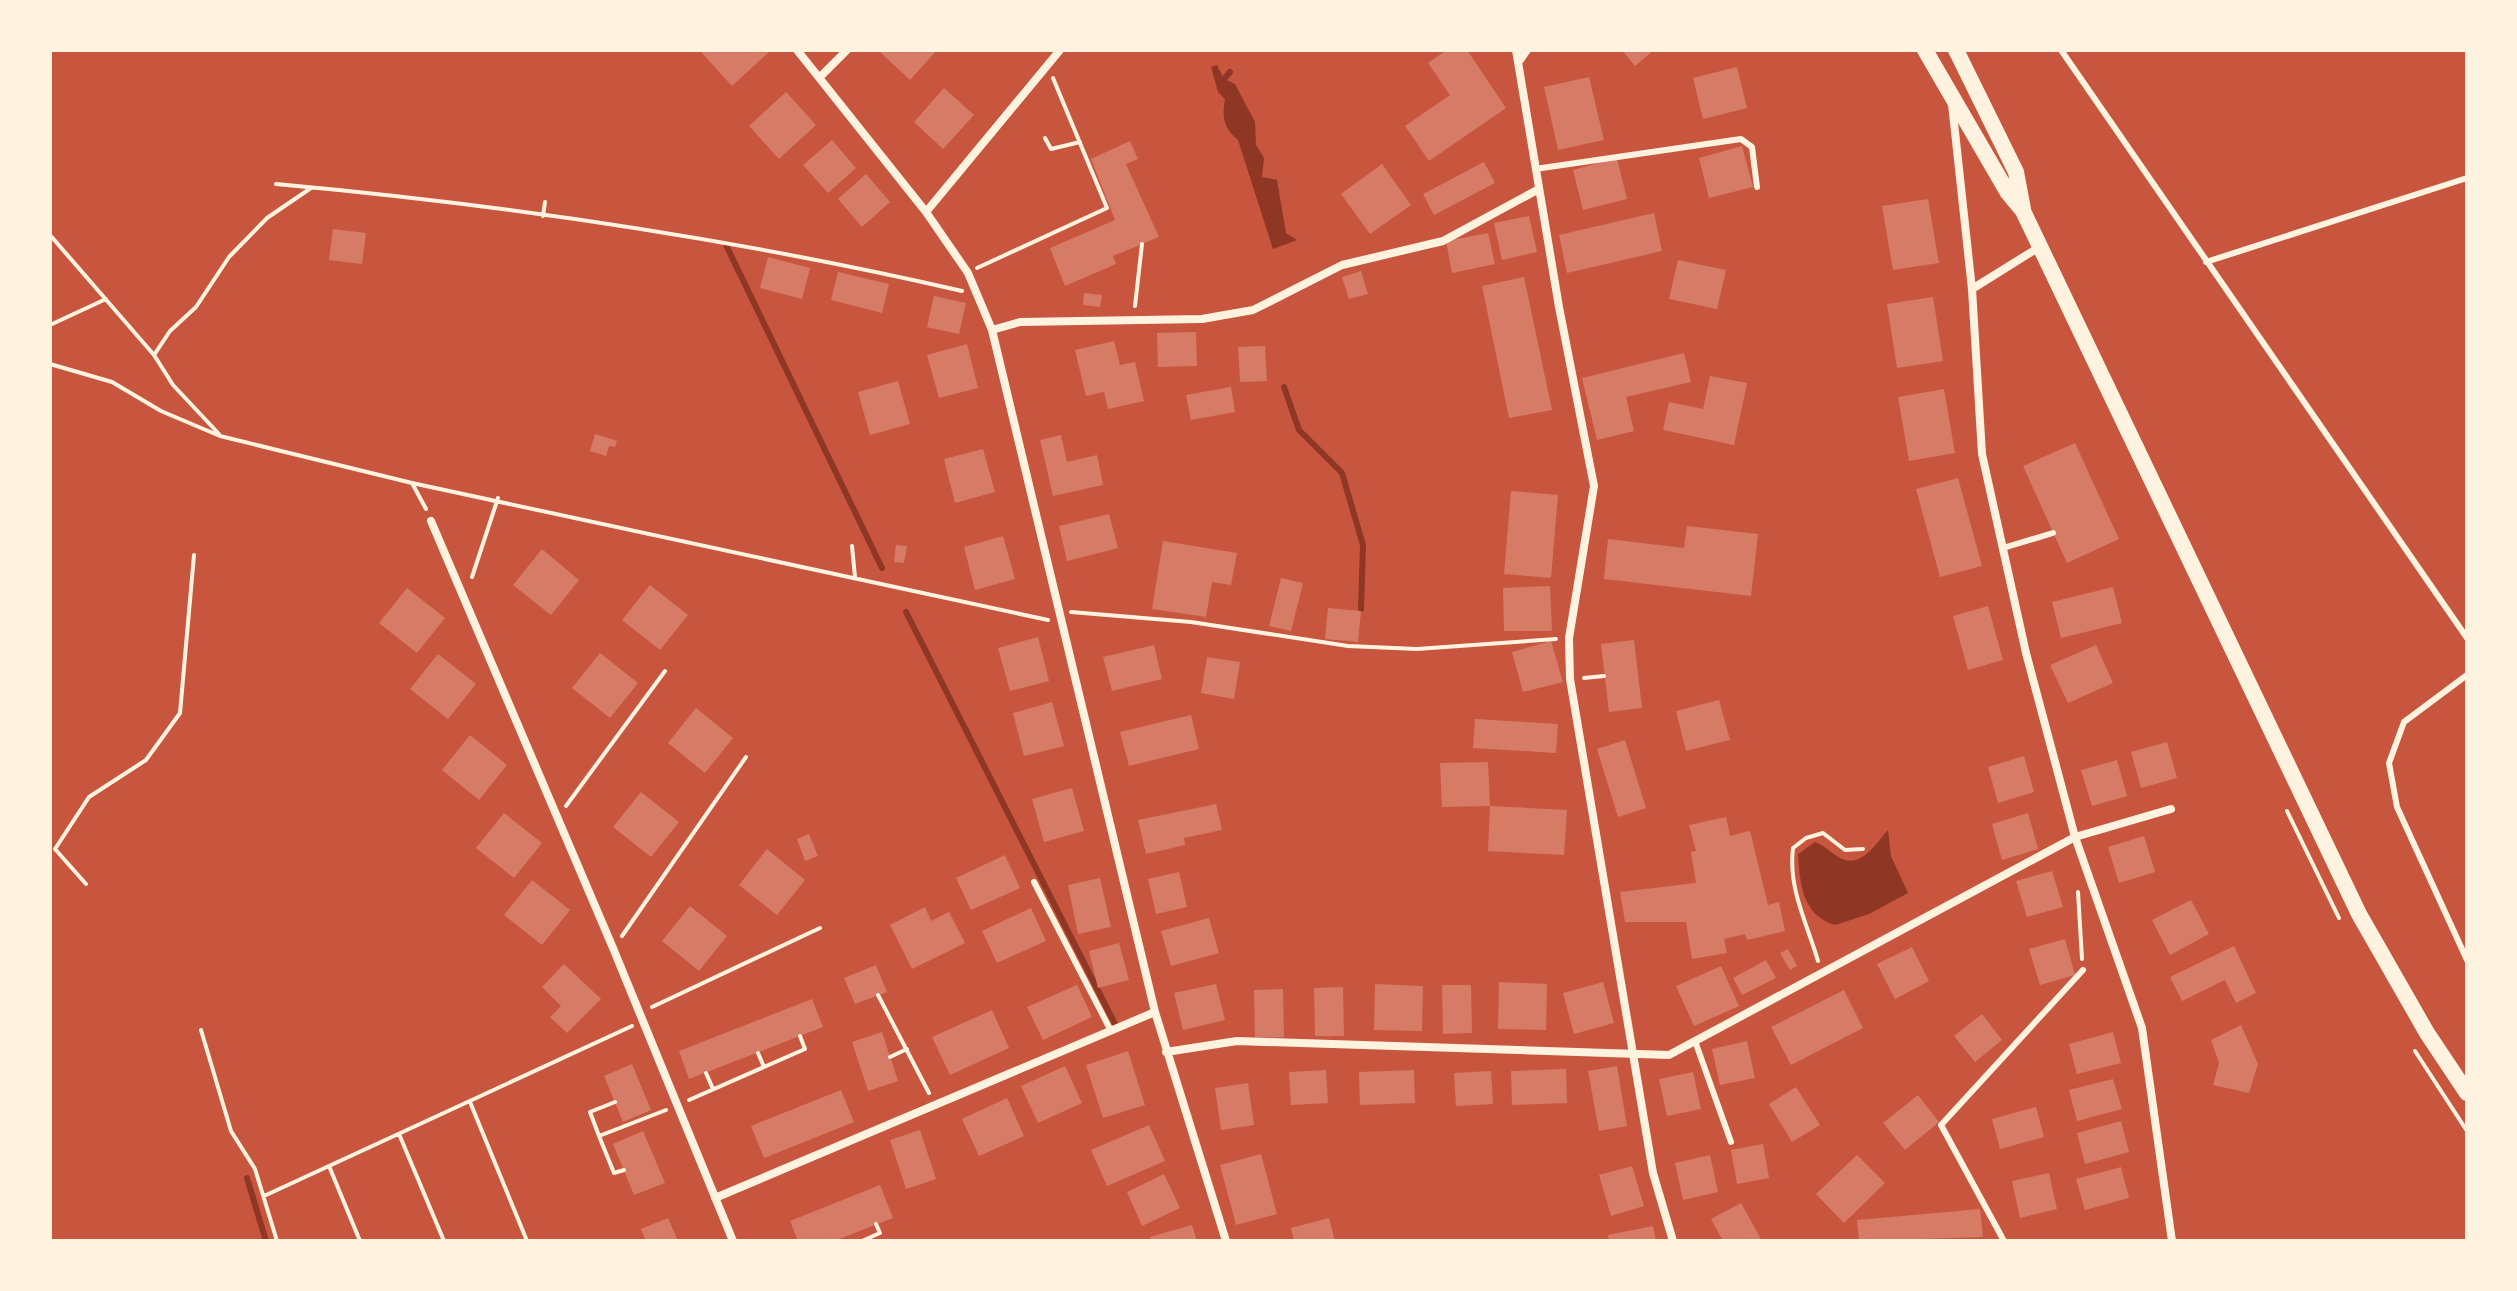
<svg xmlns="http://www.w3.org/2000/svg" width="2517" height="1291" font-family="'IBM Plex Sans',sans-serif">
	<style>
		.water { fill: #8f3625 }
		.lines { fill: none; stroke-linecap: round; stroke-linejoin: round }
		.stream { stroke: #8f3625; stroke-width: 6 }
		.building { fill: #d67c66 }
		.path { stroke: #fff3e0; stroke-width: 4 }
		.service { stroke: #fff3e0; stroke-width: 6 }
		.minor { stroke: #fff3e0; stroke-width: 8 }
		.secondary { stroke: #fff3e0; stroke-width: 16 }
	</style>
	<rect width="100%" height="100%" fill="#c8553d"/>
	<path class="water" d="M1217 65 1224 79 1235 84 1255 122 1256 145 1264 158 1262 177 1277 180 1286 233 1297 240 1273 249 1238 140C1223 127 1222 117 1225 99L1218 92 1211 67Z
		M1888 830 1891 856 1908 893 1869 914 1835 925C1802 915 1800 884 1798 854L1815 842C1825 846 1829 851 1837 856 1860 872 1876 843 1888 830Z"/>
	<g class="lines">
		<path class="stream" d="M1224 79 1230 72
			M727 247 882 568
			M1284 387 1299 430 1342 473 1363 545 1361 609
			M906 612 1115 1024
			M247 1178 266 1241"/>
	</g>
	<path class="building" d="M705 50H767L769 52 732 86 702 53Z
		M882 50H937L910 80 880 52Z
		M1447 50H1467L1506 108 1429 161 1405 126 1450 95 1428 63Z
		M1622 50H1654L1635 66Z
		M1737 67 1747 108 1703 119 1693 78Z
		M1589 77 1604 140 1558 150 1544 87Z
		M944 88 974 115 943 149 914 122Z
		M786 92 816 125 779 159 749 126Z
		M832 140 856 168 828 193 803 165Z
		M1130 141 1138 159 1126 164 1159 237 1113 256 1116 264 1065 286 1050 248 1115 220 1091 159Z
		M1742 146 1753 187 1709 198 1699 158Z
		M1617 158 1627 199 1583 210 1573 170Z
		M1484 162 1495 183 1434 215 1423 194Z
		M1382 164 1411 205 1370 234 1341 194Z
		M866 174 890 202 862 227 838 199Z
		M1928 199 1939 263 1893 270 1882 206Z
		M1654 213 1662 251 1567 273 1559 235Z
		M1529 216 1537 252 1502 260 1494 223Z
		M333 229 366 233 362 264 329 260Z
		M1488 233 1495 264 1452 273 1446 241Z
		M768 257 810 268 802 299 760 288Z
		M1678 260 1726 270 1717 309 1669 299Z
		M1361 271 1368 294 1349 299 1342 277Z
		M838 272 889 284 882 313 831 300Z
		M1524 277 1552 410 1509 418 1482 286Z
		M1084 293 1102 295 1100 307 1083 305Z
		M934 296 966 303 959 334 927 327Z
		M1933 297 1943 361 1897 368 1887 304Z
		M1196 332 1197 366 1158 367 1157 333Z
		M1114 341 1120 365 1135 362 1144 401 1108 409 1104 392 1086 396 1075 350Z
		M967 344 978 388 939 398 927 355Z
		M1265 346 1267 381 1240 382 1238 347Z
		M1684 353 1691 382 1626 397 1634 431 1597 440 1582 378Z
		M1710 376 1747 383 1734 445 1663 430 1669 402 1703 409Z
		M898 381 910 424 870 435 858 392Z
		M1231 387 1235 412 1191 420 1186 395Z
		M1944 389 1955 453 1909 461 1898 397Z
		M595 434 617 441 615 447 609 446 606 456 590 451Z
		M1061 435 1067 462 1097 455 1103 485 1053 496 1040 440Z
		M2075 443 2119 539 2067 563 2023 466Z
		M983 449 995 492 955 503 944 459Z
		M1958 478 1982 566 1940 577 1916 489Z
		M1511 491 1558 495 1551 578 1504 574Z
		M1109 514 1118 548 1067 561 1059 526Z
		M1687 526 1758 534 1751 596 1604 579 1608 539 1684 548Z
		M1003 536 1015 579 975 590 964 547Z
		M1163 541 1237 553 1231 585 1212 582 1206 617 1152 609Z
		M896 545 907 546 904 563 894 562Z
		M542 549 579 580 551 615 513 585Z
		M1281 578 1303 583 1291 631 1269 626Z
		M650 585 688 615 660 650 622 620Z
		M1550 586 1552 631H1504L1503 588Z
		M2113 587 2122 623 2061 638 2052 602Z
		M407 588 445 618 417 653 379 623Z
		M1988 606 2003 660 1968 670 1953 616Z
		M1328 608 1361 611 1358 642 1325 639Z
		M1038 637 1049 681 1010 691 998 648Z
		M1634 640 1642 708 1609 712 1601 644Z
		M1551 641 1563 682 1523 692 1512 652Z
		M1154 645 1162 679 1112 691 1103 657Z
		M2096 645 2113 683 2068 703 2050 665Z
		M600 653 638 683 610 718 572 688Z
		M438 654 476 684 448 719 410 689Z
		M1207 657 1240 662 1234 699 1201 693Z
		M1719 700 1730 740 1686 751 1676 711Z
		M1052 702 1064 746 1024 756 1013 713Z
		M696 708 733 738 705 773 668 743Z
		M1191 715 1199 749 1129 766 1120 732Z
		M1475 719 1558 724 1556 753 1473 748Z
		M470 735 507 765 479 800 442 770Z
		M1625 740 1646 808 1618 817 1597 749Z
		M2167 742 2177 778 2141 788 2131 752Z
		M2024 756 2034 792 1998 803 1988 767Z
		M2117 760 2127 796 2092 806 2081 770Z
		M1488 762 1490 806 1442 807 1440 763Z
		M1072 788 1084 831 1044 842 1032 799Z
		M641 792 679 822 651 857 613 827Z
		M1216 804 1222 830 1184 838 1185 845 1146 854 1138 820Z
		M1490 806 1567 810 1564 855 1488 851Z
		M504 813 542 843 514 878 476 848Z
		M2028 813 2038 849 2002 860 1992 824Z
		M1726 817 1730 836 1750 831 1768 905 1779 902 1785 931 1747 940 1745 934 1724 939 1727 953 1692 959 1686 922H1625L1620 892 1696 883 1691 852 1696 851 1689 825Z
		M809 834 818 856 805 861 797 839Z
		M2144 836 2155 872 2119 883 2108 847Z
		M767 849 805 880 777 915 739 885Z
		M1005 855 1020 888 971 910 956 878Z
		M2052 871 2063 907 2027 917 2016 881Z
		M1179 872 1187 907 1156 914 1148 879Z
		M1100 878 1111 927 1078 934 1068 885Z
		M532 880 570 910 542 945 504 915Z
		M2191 900 2209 934 2170 955 2152 920Z
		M690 906 727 936 699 971 662 941Z
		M925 907 931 921 949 912 965 943 912 969 890 925Z
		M1031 908 1046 941 997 963 982 931Z
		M1209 918 1219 953 1171 966 1161 931Z
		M2065 939 2075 975 2040 985 2029 949Z
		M1119 943 1129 980 1098 988 1089 951Z
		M2234 946 2256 993 2236 1003 2225 980 2182 1001 2170 977Z
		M1912 947 1929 981 1895 999 1877 964Z
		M1788 949 1797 966 1790 970 1780 953Z
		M1766 960 1776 978 1742 995 1733 978Z
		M564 964 601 999 567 1033 550 1017 561 1006 542 987Z
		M876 965 887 992 855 1004 844 978Z
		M1721 966 1739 1006 1694 1026 1676 986Z
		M1499 982 1547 984 1546 1030 1498 1029Z
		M1603 982 1614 1023 1574 1034 1563 993Z
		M1216 984 1225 1020 1183 1030 1174 993Z
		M1375 984 1423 986 1422 1031 1374 1030Z
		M1077 985 1092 1017 1043 1040 1027 1007Z
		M1442 985H1471L1472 1033 1443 1034Z
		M1343 987 1344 1036H1315L1314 988Z
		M1283 989 1284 1037 1255 1038 1254 990Z
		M1844 990 1863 1028 1791 1065 1771 1027Z
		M812 999 823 1027 689 1079 679 1051Z
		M992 1010 1009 1048 950 1075 932 1037Z
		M1982 1014 2002 1040 1975 1062 1954 1036Z
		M2241 1025 2258 1064 2249 1093 2213 1085 2219 1063 2211 1040Z
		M882 1032 898 1081 868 1091 852 1042Z
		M2113 1032 2121 1063 2077 1074 2069 1044Z
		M1747 1041 1755 1078 1720 1085 1712 1049Z
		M1128 1051 1145 1105 1103 1118 1086 1065Z
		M632 1064 651 1110 623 1122 604 1076Z
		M1065 1066 1082 1103 1038 1123 1021 1086Z
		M1617 1066 1627 1126 1599 1131 1588 1071Z
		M1566 1069 1567 1103 1512 1105 1511 1071Z
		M1326 1070 1328 1103 1291 1105 1289 1072Z
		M1414 1070 1415 1103 1360 1105 1359 1072Z
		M1491 1071 1493 1104 1456 1106 1454 1073Z
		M1693 1072 1701 1109 1667 1116 1659 1079Z
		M2113 1079 2122 1109 2077 1121 2069 1090Z
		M1248 1083 1254 1125 1221 1130 1215 1088Z
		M1796 1087 1820 1125 1792 1142 1769 1104Z
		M841 1090 854 1122 764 1158 751 1126Z
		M1918 1095 1939 1122 1905 1150 1883 1123Z
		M1007 1098 1024 1136 979 1156 962 1119Z
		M2036 1107 2044 1137 2000 1149 1992 1119Z
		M2121 1121 2129 1152 2085 1164 2077 1133Z
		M1149 1125 1165 1161 1107 1186 1091 1150Z
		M920 1130 936 1179 906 1189 890 1140Z
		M643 1131 665 1183 634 1195 613 1144Z
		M1763 1144 1769 1178 1737 1184 1731 1150Z
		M1261 1154 1277 1214 1236 1225 1220 1165Z
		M1710 1155 1718 1192 1683 1200 1675 1163Z
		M1857 1155 1885 1183 1844 1223 1816 1194Z
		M1632 1166 1644 1206 1611 1216 1599 1175Z
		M2121 1167 2129 1198 2085 1210 2076 1179Z
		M2049 1173 2057 1209 2020 1218 2012 1181Z
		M1164 1174 1180 1208 1142 1226 1127 1192Z
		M880 1185 893 1218 834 1241H798L790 1221Z
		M1741 1203 1762 1241H1723L1711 1219Z
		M1980 1209 1983 1237 1859 1241 1857 1220Z
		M668 1218 678 1241H646L641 1229Z
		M1329 1218 1335 1241H1294L1291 1228Z
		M1192 1225 1197 1241H1151L1150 1237Z
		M1653 1226 1656 1241H1609L1608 1235Z"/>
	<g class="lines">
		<path class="path" d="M1045 138 1051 149 1080 142
			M276 184C507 205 736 239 962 291
			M543 216 545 202
			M50 235 154 355 173 385 219 434
			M977 268 1107 208 1053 78
			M1135 306 1142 244
			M50 325 106 299
			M154 355 170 331 196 307 229 257 267 218 311 188
			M50 364 112 382 161 411 220 436 412 483 1048 620
			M412 483 426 509
			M852 546 855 577
			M472 577 498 498
			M1071 612 1191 622 1348 646 1417 649 1556 639
			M1584 678 1604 676
			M566 806 665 671
			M2287 811 2339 918
			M86 884 55 849 89 797 146 760 180 713 194 555
			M2078 892 2082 959
			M622 936 746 757
			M1818 961C1807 923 1788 889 1793 848L1806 838 1823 833 1845 850 1863 849
			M878 995 929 1093
			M652 1007 820 928
			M201 1030 231 1131 255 1169 277 1241
			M2415 1051 2467 1131
			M758 1053 764 1067
			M890 1057 907 1049
			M706 1073 713 1089
			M689 1100 805 1049 800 1036
			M470 1102 527 1241
			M399 1134 444 1241
			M599 1136 590 1112 615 1102
			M329 1166 360 1241
			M624 1170 614 1173 599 1136 666 1110
			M264 1196 632 1026
			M862 1241 880 1233 876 1224"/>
		<path class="service" d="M2061 50 2467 638
			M1535 169 1741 139 1752 147 1757 187
			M2206 262 2467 178
			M2003 548 2053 533
			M2467 675 2404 722 2389 763 2397 807 2467 960
			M1034 882 1111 1031
			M1695 1041 1731 1142
			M2004 1241 1941 1125 2083 970"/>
		<path class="minor" d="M797 50 926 212 968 273 992 330 1155 1012 1226 1241
			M1516 50 1559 307 1594 486 1569 638 1570 679 1653 1173 1673 1241
			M1520 60 1527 50
			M820 77 847 50
			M1952 104 1972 289 1982 454 2026 653 2075 837 2142 1028 2172 1241
			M926 212 1060 50
			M1972 289 2041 246
			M992 330 1020 322 1202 319 1253 310 1342 265 1443 241 1539 189
			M431 521 613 948 733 1241
			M1166 1052 1237 1041 1669 1055 2075 837 2171 809
			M715 1198 1155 1012"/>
		<path class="secondary" d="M1925 50 2008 193 2023 211 2359 914 2427 1033 2467 1093
			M1956 50 2016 172 2023 209"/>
	</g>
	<rect width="2517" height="1291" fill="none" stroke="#fff3e0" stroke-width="104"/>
</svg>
